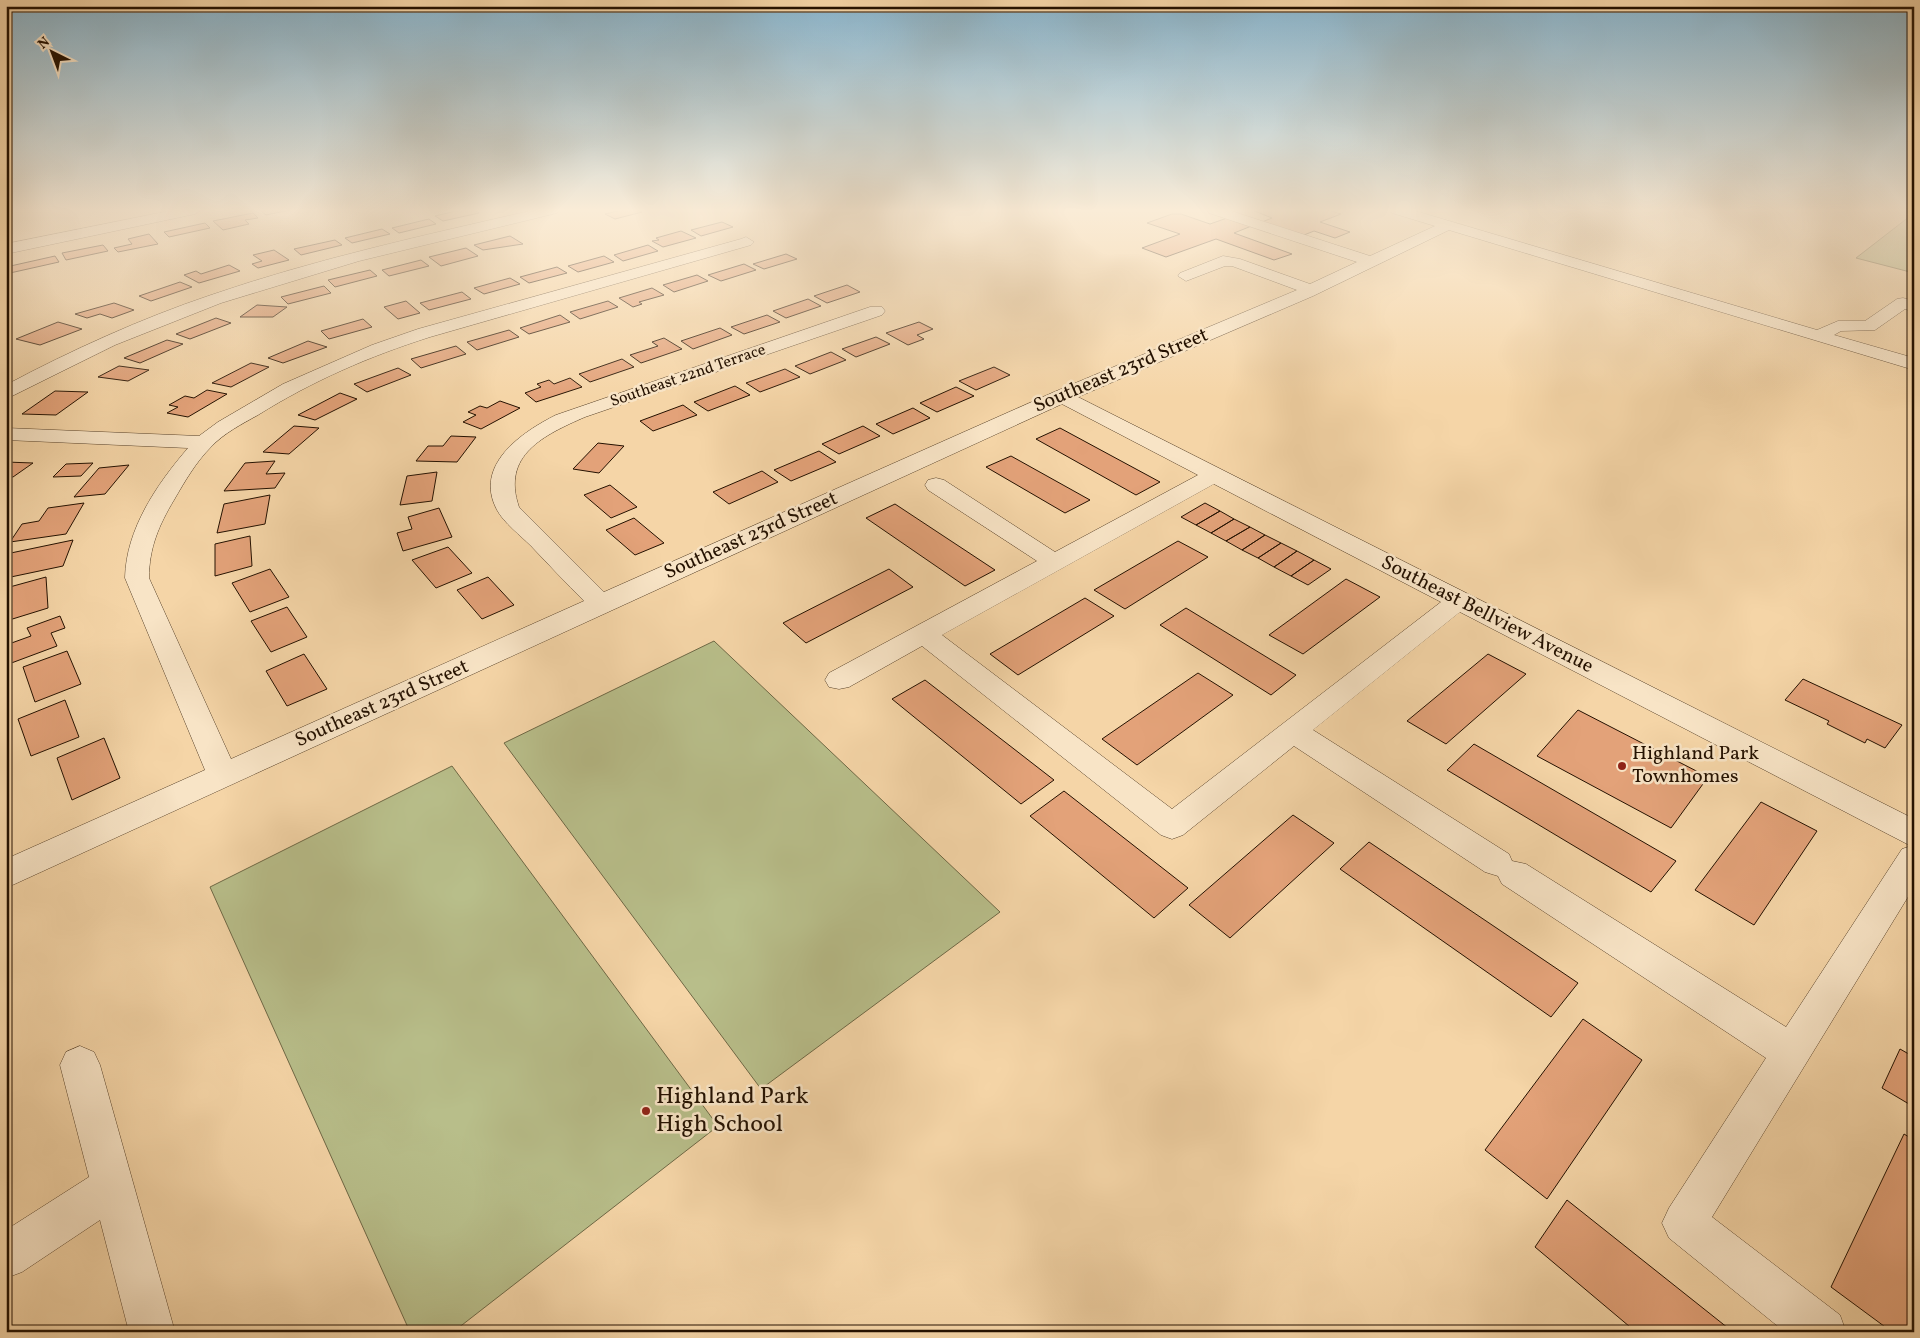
<svg xmlns="http://www.w3.org/2000/svg" width="1920" height="1338" font-family="Vollkorn,serif">
	<style>
		.green { fill: #b8be8a; stroke: #6e6845 }
		.building { fill: #e3a279; stroke: #241100 }
		.lines { fill: none; stroke-linecap: round; stroke-linejoin: round }
		.minor-casing { stroke: #58422a; stroke-width: 1 }
		.minor { fill: #f8e4c6; fill-rule: evenodd }
		.poi-dot { fill: #8f2418; stroke: #f8e4c6; stroke-width: 2 }
		.labels { text-anchor: middle; dominant-baseline: central; stroke-width: 5; stroke-linejoin: round; paint-order: stroke }
		.far-street-label { font-size: 16px; fill: #241100; stroke: #f8e4c6 }
		.street-label { font-size: 20px; fill: #241100; stroke: #f8e4c6 }
		.poi-label { font-size: 20px; fill: #241100; stroke: #f8e4c6; text-anchor: start }
		.near-poi-label { font-size: 24px; fill: #241100; stroke: #f8e4c6; text-anchor: start }
	</style>
	<rect width="100%" height="100%" fill="#f5d5a7"/>
	<filter id="stains"><feTurbulence type="fractalNoise" baseFrequency=".004" numOctaves="4"/><feColorMatrix values="0 0 0 0 .2 0 0 0 0 .09 0 0 0 0 .02 0 0 0 .5 -.17"/></filter>
	<radialGradient id="worn" r=".72"><stop offset=".6" stop-color="#630" stop-opacity="0"/><stop offset="1" stop-color="#630" stop-opacity=".3"/></radialGradient>
	<path class="green" d="M1914 213V273L1856 258Z
		M714 641 1000 912 761 1089 504 743Z
		M452 766 718 1126 453 1332H410L210 887Z"/>
	<path class="building" d="M260 210H290L266 215Z
		M460 210H474L479 213 443 221 435 216Z
		M621 210H638L642 212 615 219 605 214Z
		M1252 210H1328L1341 214 1320 222 1350 232 1335 238 1314 231 1304 235 1262 222 1272 218Z
		M253 213 258 218 245 220 249 224 223 230 213 221Z
		M1172 214H1181L1210 224 1230 217 1254 225 1234 233 1292 254 1274 260 1216 239 1166 257 1142 248 1180 234 1147 223Z
		M429 219 436 224 399 233 392 228Z
		M722 222 733 227 701 236 691 230Z
		M205 223 210 228 169 237 164 232Z
		M382 229 390 234 352 243 345 238Z
		M681 231 696 238 663 247 652 241 659 240 656 238Z
		M149 234 158 244 118 252 114 248 132 244 128 239Z
		M510 236 523 244 483 250 474 245Z
		M335 240 342 245 301 255 294 249Z
		M103 245 108 251 66 260 62 253Z
		M648 245 658 251 623 261 614 255Z
		M466 248 478 256 441 266 429 257Z
		M274 250 289 260 258 268 252 264 262 261 253 255Z
		M786 254 797 259 764 269 753 264Z
		M55 256 59 262 10 273 6 267Z
		M604 256 614 262 578 272 568 266Z
		M421 260 429 266 389 276 382 270Z
		M744 264 756 270 721 281 708 275Z
		M229 265 240 271 199 283 184 275 196 271 201 274Z
		M557 267 567 273 529 283 520 277Z
		M370 270 377 276 335 287 328 280Z
		M697 275 708 281 674 292 663 285Z
		M510 278 520 284 484 294 474 288Z
		M180 282 192 287 151 301 139 296Z
		M847 285 860 292 827 303 814 296Z
		M324 286 331 293 288 304 281 297Z
		M652 288 664 295 639 302 642 304 633 307 619 298Z
		M462 292 471 299 429 310 420 303Z
		M808 299 821 306 786 318 773 311Z
		M406 301 420 313 398 319 384 307Z
		M608 301 618 307 580 319 570 312Z
		M114 303 134 310 112 318 100 314 87 318 75 314Z
		M257 305 287 307 273 317H240Z
		M560 315 570 322 529 334 520 328Z
		M767 315 780 322 744 334 731 327Z
		M216 318 231 323 190 339 176 334Z
		M363 319 372 327 329 339 321 331Z
		M58 322 82 329 40 345 16 339Z
		M919 322 933 329 917 335 924 339 908 345 886 333Z
		M720 328 732 335 693 349 681 341Z
		M509 330 519 337 477 350 467 342Z
		M876 337 890 344 856 357 842 349Z
		M664 338 682 349 641 363 630 355 658 346 652 342Z
		M167 340 183 344 140 363 124 358Z
		M308 341 327 347 283 363 268 358Z
		M456 346 466 354 421 368 411 359Z
		M831 352 846 360 810 374 795 366Z
		M622 359 634 367 590 382 579 374Z
		M251 363 269 367 231 387 212 383Z
		M119 366 149 370 128 381 98 377Z
		M994 367 1010 375 976 390 959 381Z
		M398 368 411 375 367 392 354 384Z
		M785 369 800 377 760 392 746 383Z
		M570 378 582 387 536 402 525 393 541 387 537 384 549 380 554 384Z
		M735 386 750 395 708 411 694 402Z
		M956 387 974 396 937 412 920 403Z
		M207 390 227 394 188 417 167 413 178 407 169 405 185 396 194 398Z
		M55 391 88 392 56 415 22 414Z
		M340 393 357 399 315 420 298 415Z
		M500 401 520 408 481 429 463 422 476 415 468 412 480 406 487 408Z
		M683 405 697 415 653 431 640 421Z
		M913 408 930 418 893 434 876 424Z
		M294 426 319 428 289 454 263 452Z
		M863 426 880 436 839 454 822 444Z
		M1060 428 1160 482 1136 495 1036 439Z
		M451 436 476 437 457 462 416 461 428 446H443Z
		M598 443 624 446 599 473 573 469Z
		M819 451 836 462 791 481 774 470Z
		M1011 456 1090 500 1065 513 986 467Z
		M275 461 266 474 285 473 275 488 224 491 245 463Z
		M6 462 33 463 13 477H6Z
		M93 463 81 476 53 477 66 464Z
		M129 465 105 494 74 497 99 468Z
		M762 471 778 482 729 504 713 492Z
		M437 472 432 501 400 505 407 476Z
		M610 485 637 507 611 518 584 495Z
		M270 495 265 524 217 533 224 504Z
		M84 503 66 534 10 542 22 524 39 521 48 508Z
		M1205 503 1220 511 1196 525 1181 517Z
		M895 504 995 570 965 586 866 518Z
		M439 508 452 537 403 551 397 533 412 529 408 517Z
		M1220 511 1234 519 1211 533 1196 525Z
		M634 518 664 543 635 555 606 530Z
		M1234 519 1250 527 1226 541 1211 533Z
		M1250 527 1265 535 1242 550 1226 541Z
		M1265 535 1281 543 1258 558 1242 550Z
		M250 536 252 566 215 576V544Z
		M73 540 63 566 6 578V554Z
		M1178 541 1208 557 1125 609 1094 590Z
		M1281 543 1297 551 1274 567 1258 558Z
		M448 547 472 573 436 588 412 560Z
		M1297 551 1314 560 1291 576 1274 567Z
		M1314 560 1331 569 1308 585 1291 576Z
		M270 569 289 597 250 612 232 583Z
		M889 569 913 587 806 643 783 623Z
		M46 577 48 608 6 621V588Z
		M488 577 514 605 482 619 457 590Z
		M1346 579 1380 597 1303 654 1269 635Z
		M1085 598 1114 616 1018 675 990 654Z
		M287 607 307 637 271 652 251 621Z
		M1186 608 1296 675 1271 695 1160 625Z
		M60 616 65 628 51 633 57 646 6 665V645L31 636 27 628Z
		M67 651 81 684 35 702 23 667Z
		M304 654 327 689 287 706 266 671Z
		M1488 654 1526 674 1446 744 1407 721Z
		M1198 673 1233 695 1137 765 1102 739Z
		M1803 679 1902 725 1885 748 1867 739 1865 743 1827 724 1829 721 1785 700Z
		M925 680 1054 780 1021 804 892 699Z
		M65 700 79 737 31 756 18 719Z
		M1578 710 1708 777 1671 828 1537 756Z
		M104 738 120 778 72 800 57 758Z
		M1474 744 1676 861 1651 892 1447 770Z
		M1064 791 1188 888 1154 918 1030 816Z
		M1761 802 1817 831 1754 925 1695 890Z
		M1293 815 1334 843 1230 938 1189 905Z
		M1369 842 1578 983 1551 1017 1340 869Z
		M1583 1019 1642 1060 1547 1199 1485 1150Z
		M1900 1049 1914 1057V1107L1882 1088Z
		M1904 1134 1914 1140V1332H1892L1831 1287Z
		M1567 1200 1733 1332H1636L1535 1247Z"/>
	<g class="lines">
		<g class="minor-casing">
			<path id="minor" d="M174 210H202L195 214 6 254V244Z
				M534 210H559L557 213 359 261 221 303 115 345 6 399V385C72 350 140 319 211 295 316 259 425 235 534 210Z
				M1207 210H1228L1370 256 1435 226 1392 213 1390 210H1412L1817 330 1838 321H1865L1897 299 1903 298 1914 301V312L1905 309 1875 330 1841 331 1834 335 1914 358V370L1449 230 1313 296 1078 397 1914 819V887L1712 1217 1840 1315 1846 1332H1785L1669 1238 1662 1223 1669 1208 1766 1058 1502 884 1498 876 1485 872 1294 746 1183 835 1172 839 1161 835 922 646 849 687 839 689 829 687 825 680 829 673 1037 561 928 490 925 485 928 480 936 478 944 480 1055 552 1198 475 1062 404 6 888V859L205 770 125 578C126 529 157 484 188 448L6 440V428L199 436 218 422 283 384 372 345 418 329 741 239 746 237 754 242 751 245 430 337C370 356 312 381 258 415 242 424 224 433 211 447 196 462 185 481 174 500 159 525 149 548 149 578L231 759 584 601C566 583 549 565 531 546 520 535 504 523 497 510 473 465 522 432 556 415L870 307H882L885 311 882 315 585 417C544 435 501 455 519 507L604 592 1054 392 1297 290 1232 266H1225L1186 281 1178 276 1180 273 1223 256 1240 259 1310 284 1357 262 1209 213ZM1214 484 1441 602 1172 809 942 635ZM1460 612 1911 846 1902 849 1786 1027 1526 864 1512 861 1509 854 1313 730Z
				M80 1046 94 1052 100 1065 175 1332H129L100 1220 22 1272 6 1278V1230L89 1177 60 1065 66 1052Z"/>
		</g>
		<use href="#minor" class="minor"/>
	</g>
	<linearGradient id="sky" x2="0" y2="1"><stop stop-color="#89b6cf"/><stop offset="0.53" stop-color="#faecd7"/><stop offset="1" stop-color="#faecd7" stop-opacity="0"/></linearGradient>
	<rect width="1920" height="397" fill="url(#sky)"/>
	<g class="poi-dot">
		<circle cx="1622" cy="766" r="5"/>
		<circle cx="646" cy="1111" r="5"/>
	</g>
	<g class="labels">
		<g class="far-street-label">
			<text transform="translate(688 376) rotate(-19)">Southeast 22nd Terrace</text>
		</g>
		<g class="street-label">
			<text transform="translate(1121 371) rotate(-23)">Southeast 23rd Street</text>
			<text transform="translate(751 536) rotate(-24)">Southeast 23rd Street</text>
			<text transform="translate(1487 615) rotate(27)">Southeast Bellview Avenue</text>
			<text transform="translate(382 704) rotate(-24)">Southeast 23rd Street</text>
		</g>
		<g class="poi-label">
			<text x="1632" y="754">Highland Park<tspan x="1632" dy="23">Townhomes</tspan></text>
		</g>
		<g class="near-poi-label">
			<text x="656" y="1097">Highland Park<tspan x="656" dy="28">High School</tspan></text>
		</g>
	</g>
	<rect width="1920" height="1338" fill="none" stroke="#f5d5a7" stroke-width="25"/>
	<rect x="8" y="8" width="1905" height="1323" fill="none" stroke="#241100" stroke-width="2.5"/>
	<rect x="12" y="12" width="1895" height="1313" fill="none" stroke="#241100"/>
	<g transform="translate(52 52) rotate(318)" stroke="#f8e4c6" stroke-width="4" paint-order="stroke">
	<path d="M0-4L9 19L0 12L-9 19Z" fill="#241100"/>
	<text y="-8" font-size="14" font-weight="bold" text-anchor="middle" fill="#241100">N</text>
	</g>
	<rect width="100%" height="100%" filter="url(#stains)"/>
	<rect width="100%" height="100%" fill="url(#worn)"/>
</svg>
